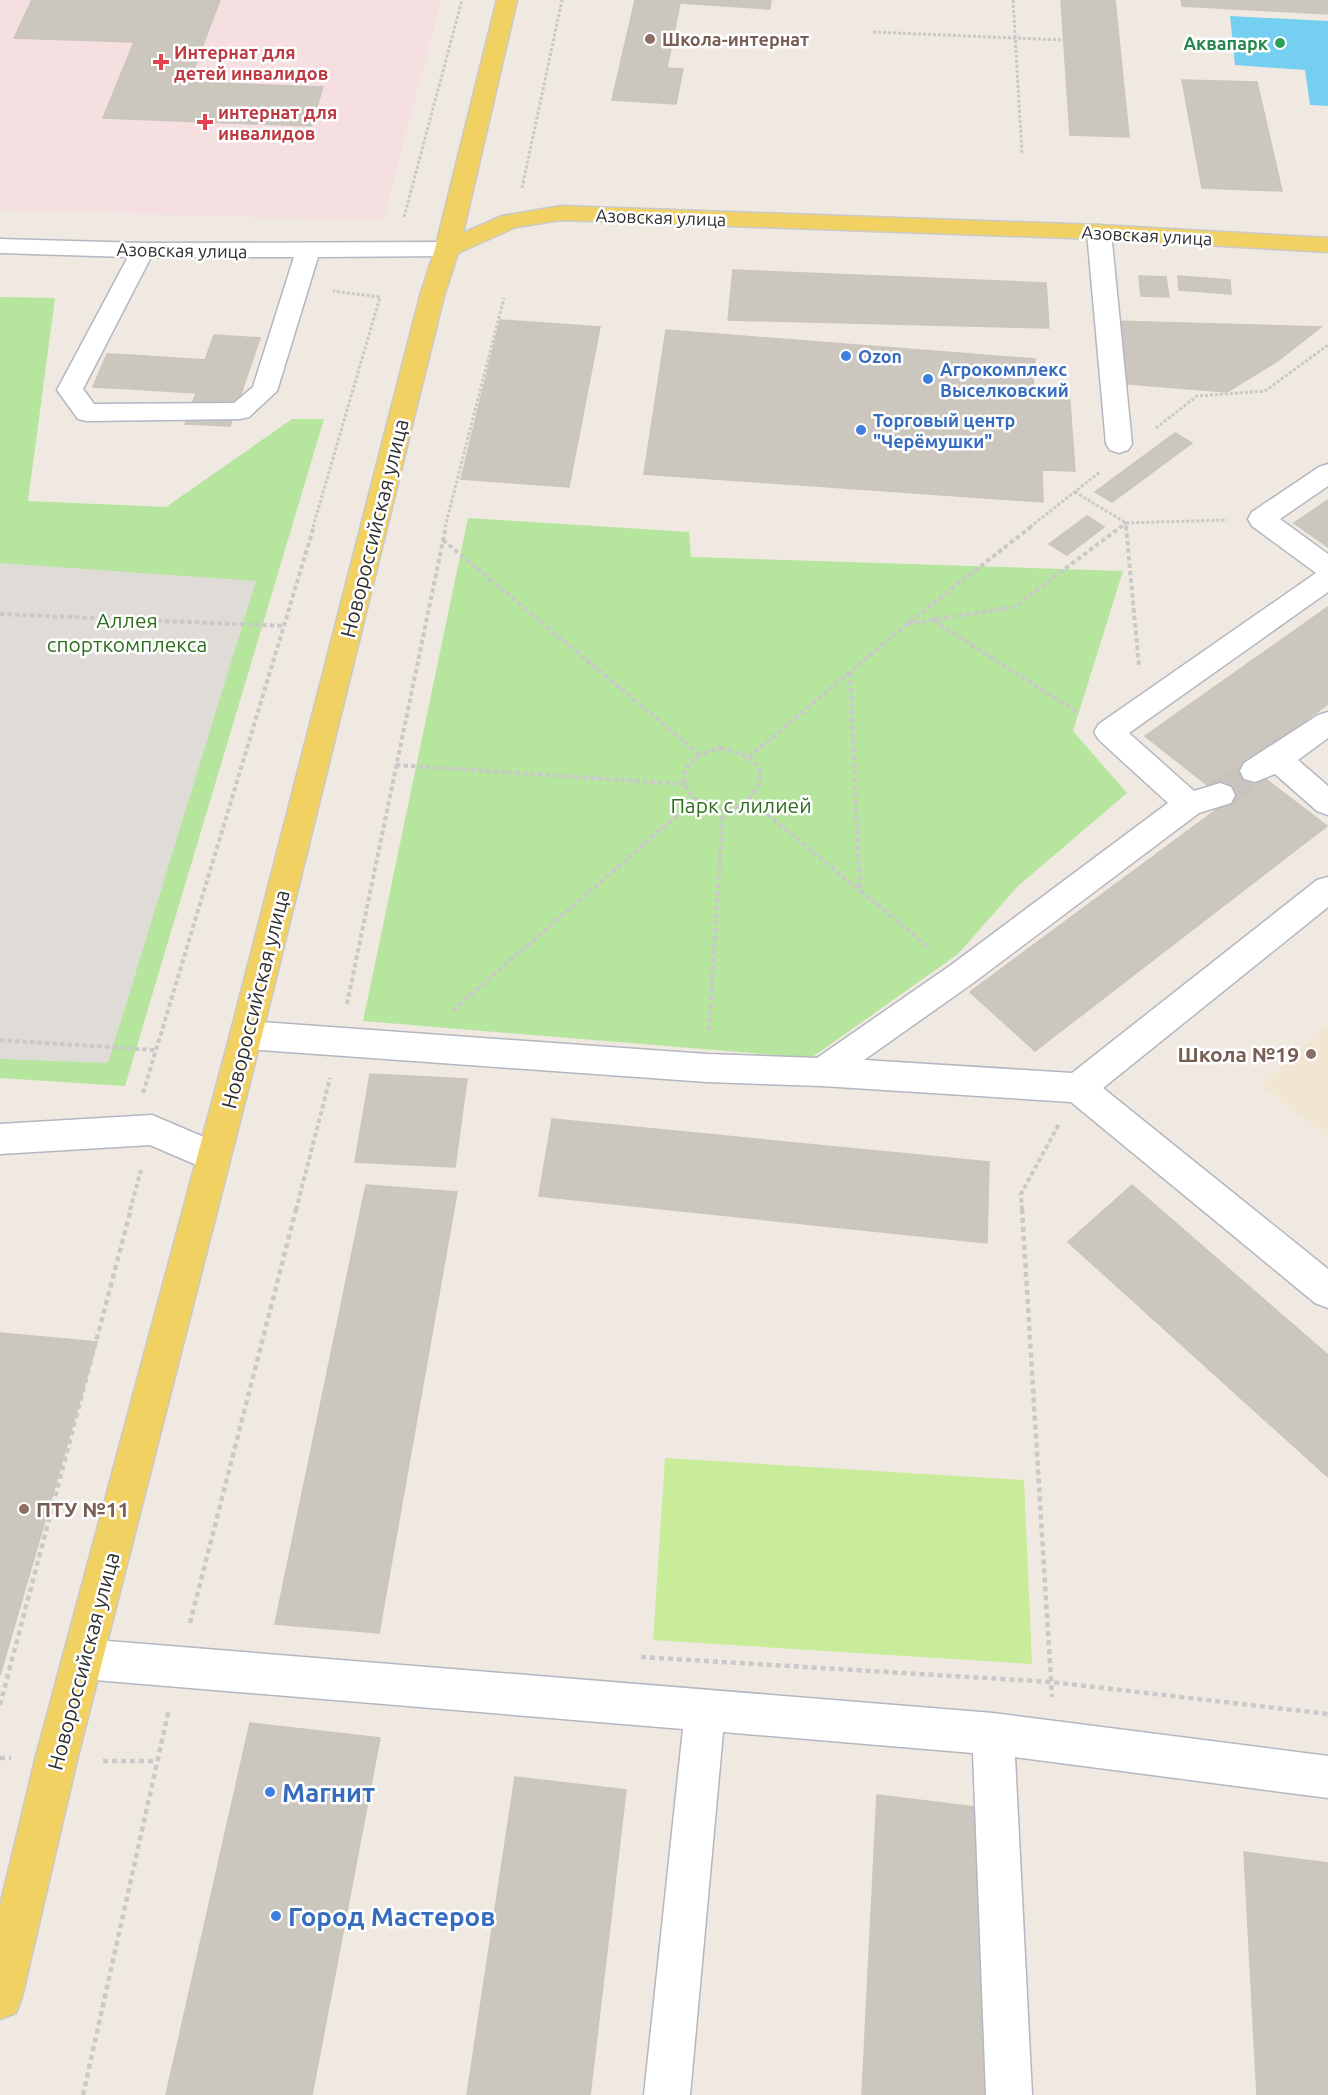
<svg xmlns="http://www.w3.org/2000/svg" width="1328" height="2095" font-family="Ubuntu,sans-serif">
	<style>
		.education { fill: #f0e6d1 }
		.medical { fill: #f5dfe0 }
		.green { fill: #b6e59e }
		.pitch { fill: #c9ec9a }
		.plaza { fill: #dfdcd8 }
		.water { fill: #75cff0 }
		.building { fill: #cbc7bf; stroke: #cbc5ba; stroke-width: 1.5 }
		.lines { fill: none; stroke-linecap: round; stroke-linejoin: round }
		.minor-tunnel { stroke: #c8c4bd; stroke-width: 31; stroke-dasharray: 31 15; stroke-linecap: butt }
		.minor-casing { stroke: #b4b7c1; stroke-width: 3 }
		.major-casing { stroke: #c9c9c9; stroke-width: 3 }
		.path-far2 { stroke: #c9c9c9; stroke-width: 3; stroke-dasharray: 3 2; stroke-linecap: butt }
		.path-far1 { stroke: #c9c9c9; stroke-width: 4; stroke-dasharray: 4.5 3; stroke-linecap: butt }
		.path { stroke: #c9c9c9; stroke-width: 4.5; stroke-dasharray: 5 4; stroke-linecap: butt }
		.minor { fill: #fff; fill-rule: evenodd }
		.major { fill: #f2d163; fill-rule: evenodd }
		.education-dot { fill: #8d6e63; stroke: #fff; stroke-width: 2 }
		.leisure-dot { fill: #2e9e5b; stroke: #fff; stroke-width: 2 }
		.health-dot { fill: #e0444e; stroke: #fff; stroke-width: 2 }
		.shop-dot { fill: #3f7fe0; stroke: #fff; stroke-width: 2 }
		.labels { text-anchor: middle; dominant-baseline: central; stroke-width: 5; stroke-linejoin: round; paint-order: stroke }
		.far-education-label { font-size: 18px; font-weight: bold; fill: #785e54; stroke: #fff; text-anchor: start }
		.far-leisure-label { font-size: 18px; font-weight: bold; fill: #27864d; stroke: #fff; text-anchor: end }
		.far-health-label { font-size: 18px; font-weight: bold; fill: #be3a42; stroke: #fff; text-anchor: start }
		.far-street-label { font-size: 18px; fill: #2e2e2e; stroke: #fff }
		.far-shop-label { font-size: 18px; font-weight: bold; fill: #366cbe; stroke: #fff; text-anchor: start }
		.street-label { font-size: 21px; fill: #2e2e2e; stroke: #fff }
		.park-label { font-size: 21px; fill: #2c6e1b; stroke: #fff }
		.education-label { font-size: 21px; font-weight: bold; fill: #785e54; stroke: #fff; text-anchor: end }
		.near-shop-label { font-size: 26px; font-weight: bold; fill: #366cbe; stroke: #fff; text-anchor: start }
	</style>
	<rect width="100%" height="100%" fill="#efe9e1"/>
	<path class="education" d="M1328 1024V1138L1261 1085Z"/>
	<path class="medical" d="M0 0H441L383 221 0 210Z"/>
	<path class="green" d="M0 297 55 298 28 501 166 507 292 419H324L125 1086 0 1078Z
		M468 518 689 532 691 557 1123 571 1073 731 1127 793 1018 886 958 954 811 1058 363 1021Z"/>
	<path class="pitch" d="M665 1458 1024 1480 1032 1664 653 1640Z"/>
	<path class="plaza" d="M0 563 256 581 108 1063 0 1059Z"/>
	<path class="water" d="M1230 16 1328 21V106L1310 105 1305 70 1235 65Z"/>
	<path class="building" d="M32 0H220L189 82 323 87 311 126 103 118 134 42 14 38Z
		M635 0H771L770 9 680 3 667 68 683 69 676 104 612 100Z
		M1061 0H1115L1129 137 1070 135Z
		M1181 0H1328V14L1182 6Z
		M1182 80 1257 82 1282 191 1202 188Z
		M733 270 1046 283 1049 328 728 320Z
		M1139 276 1166 277 1169 297 1141 296Z
		M1178 276 1230 280 1231 294 1179 290Z
		M500 320 600 327 569 487 461 479Z
		M1110 321 1321 327 1279 360 1227 392 1117 383Z
		M666 330 1035 359 1033 386 1069 390 1075 471 1042 470 1043 502 644 474Z
		M214 335 260 338 230 426 185 424 196 393 133 389 146 356 205 360Z
		M107 354 146 356 133 389 93 387Z
		M1175 433 1192 443 1112 502 1095 492Z
		M1328 500V547L1294 523Z
		M1087 516 1104 527 1067 555 1049 544Z
		M1328 607V704L1246 764 1255 771 1220 795 1145 736Z
		M1255 771 1327 826 1035 1051 970 992 1228 801 1220 795Z
		M370 1074 467 1079 455 1167 355 1162Z
		M552 1119 989 1162 987 1243 539 1196Z
		M366 1185 457 1192 379 1633 275 1624Z
		M1132 1185 1328 1355V1477L1068 1242Z
		M0 1333 97 1342 0 1675Z
		M250 1723 380 1738 312 2095H166Z
		M515 1777 626 1790 590 2095H467Z
		M877 1795 991 1809 986 2095H862Z
		M1244 1852 1328 1863V2095H1257Z"/>
	<g class="lines">
		<path class="minor-tunnel" d="M1220 795 1255 771"/>
		<g class="minor-casing">
			<path id="minor" d="M1099 225 1107 227 1111 232 1132 444 1128 450 1119 453 1110 450 1106 444 1087 232 1091 227Z
				M0 239 143 243 447 242 455 244 459 249 455 254 447 256 318 257 277 391 249 417 240 419 87 421 78 419 57 390 128 257 0 253ZM151 257H294L253 387 234 403 94 404 83 389Z
				M1328 464V486L1280 519 1328 554V592L1129 733 1194 791 1220 783 1231 787 1235 795 1231 803 1199 813 973 983 864 1060 1072 1073 1317 880 1328 877V907L1103 1088 1328 1269V1308L1315 1303 1071 1102 822 1086 707 1082 246 1049 234 1045 230 1035 234 1025 246 1021 707 1054 817 1058 951 965 1168 803 1099 740 1094 732 1099 724 1316 573 1252 526 1248 519 1252 512 1319 467Z
				M1328 712V738L1298 760 1328 786V815L1317 811 1275 774 1255 782 1244 779 1240 771 1244 763 1318 715Z
				M152 1115 225 1146 230 1157 225 1168 213 1172 150 1145 0 1154V1124Z
				M83 1639 993 1713 1328 1756V1798L1015 1757 1032 2095H986L973 1753 723 1732 690 2095H644L683 1729 83 1679 69 1673 63 1659 69 1645Z"/>
		</g>
		<g class="major-casing">
			<path id="major" d="M497 0H517L463 233 502 216 561 206 1099 225 1328 238V252L1099 239 561 220 516 227 458 253 444 296 262 1035 77 1760 22 1997 16 2013 0 2019V1906L35 1760 230 1035 420 296 435 249Z"/>
		</g>
		<path class="path-far2" d="M1013 0 1022 154
			M873 32 1063 40
			M522 188 562 0
			M404 217 462 0
			M1156 428 1197 396 1265 391 1328 345
			M1075 492 1126 523 1227 520
			M313 527 380 297 333 291
			M445 527 504 298
			M1030 527 1100 472
			M1120 527 1126 523V527"/>
		<path class="path-far1" d="M1126 526 1139 666
			M443 540 699 754
			M0 614 285 626
			M933 620 1078 713
			M907 624 1014 607 1122 526
			M850 673 860 891
			M720 748C747 754 777 767 750 797 714 838 640 767 720 748Z
			M749 757 907 624 1032 526
			M396 765 683 784
			M750 800 931 949
			M347 1004 446 526
			M453 1010 695 800
			M709 1030 723 809
			M0 1040 155 1050
			M143 1093 314 526
			M130 1210 141 1170
			M296 1210 330 1078
			M1022 1210 1021 1194 1059 1124"/>
		<path class="path" d="M1022 1209 1052 1697
			M190 1623 296 1209
			M641 1657 1051 1682 1328 1714
			M0 1705 131 1209
			M0 1758H11
			M103 1761H156
			M83 2095 169 1709"/>
		<use href="#minor" class="minor"/>
		<use href="#major" class="major"/>
	</g>
	<g class="education-dot">
		<circle cx="650" cy="39" r="6"/>
		<circle cx="1311" cy="1054" r="6"/>
		<circle cx="24" cy="1509" r="6"/>
	</g>
	<circle class="leisure-dot" cx="1280" cy="43" r="6"/>
	<g class="health-dot">
		<path d="M158 53h6v6h6v6h-6v6h-6v-6h-6v-6h6z"/>
		<path d="M202 113h6v6h6v6h-6v6h-6v-6h-6v-6h6z"/>
	</g>
	<g class="shop-dot">
		<circle cx="846" cy="356" r="6"/>
		<circle cx="928" cy="379" r="6"/>
		<circle cx="861" cy="430" r="6"/>
		<circle cx="270" cy="1792" r="6"/>
		<circle cx="276" cy="1916" r="6"/>
	</g>
	<g class="labels">
		<g class="far-education-label">
			<text x="662" y="39">Школа-интернат</text>
		</g>
		<g class="far-leisure-label">
			<text x="1268" y="43">Аквапарк</text>
		</g>
		<g class="far-health-label">
			<text x="174" y="52">Интернат для<tspan x="174" dy="21">детей инвалидов</tspan></text>
			<text x="218" y="112">интернат для<tspan x="218" dy="21">инвалидов</tspan></text>
		</g>
		<g class="far-street-label">
			<text transform="translate(661 217) rotate(2)">Азовская улица</text>
			<text transform="translate(1147 235) rotate(3)">Азовская улица</text>
			<text transform="translate(182 250) rotate(1)">Азовская улица</text>
		</g>
		<g class="far-shop-label">
			<text x="858" y="356">Ozon</text>
			<text x="940" y="369">Агрокомплекс<tspan x="940" dy="21">Выселковский</tspan></text>
			<text x="873" y="420">Торговый центр<tspan x="873" dy="21">"Черёмушки"</tspan></text>
		</g>
		<g class="street-label">
			<text transform="translate(374 528) rotate(-76)">Новороссийская улица</text>
			<text transform="translate(255 999) rotate(-76)">Новороссийская улица</text>
			<text transform="translate(83 1661) rotate(-75)">Новороссийская улица</text>
		</g>
		<g class="park-label">
			<text x="127" y="620">Аллея<tspan x="127" dy="24">спорткомплекса</tspan></text>
			<text x="741" y="805">Парк с лилией</text>
		</g>
		<g class="education-label">
			<text x="1299" y="1054">Школа №19</text>
			<text x="36" y="1509" text-anchor="start">ПТУ №11</text>
		</g>
		<g class="near-shop-label">
			<text x="282" y="1792">Магнит</text>
			<text x="288" y="1916">Город Мастеров</text>
		</g>
	</g>
</svg>
